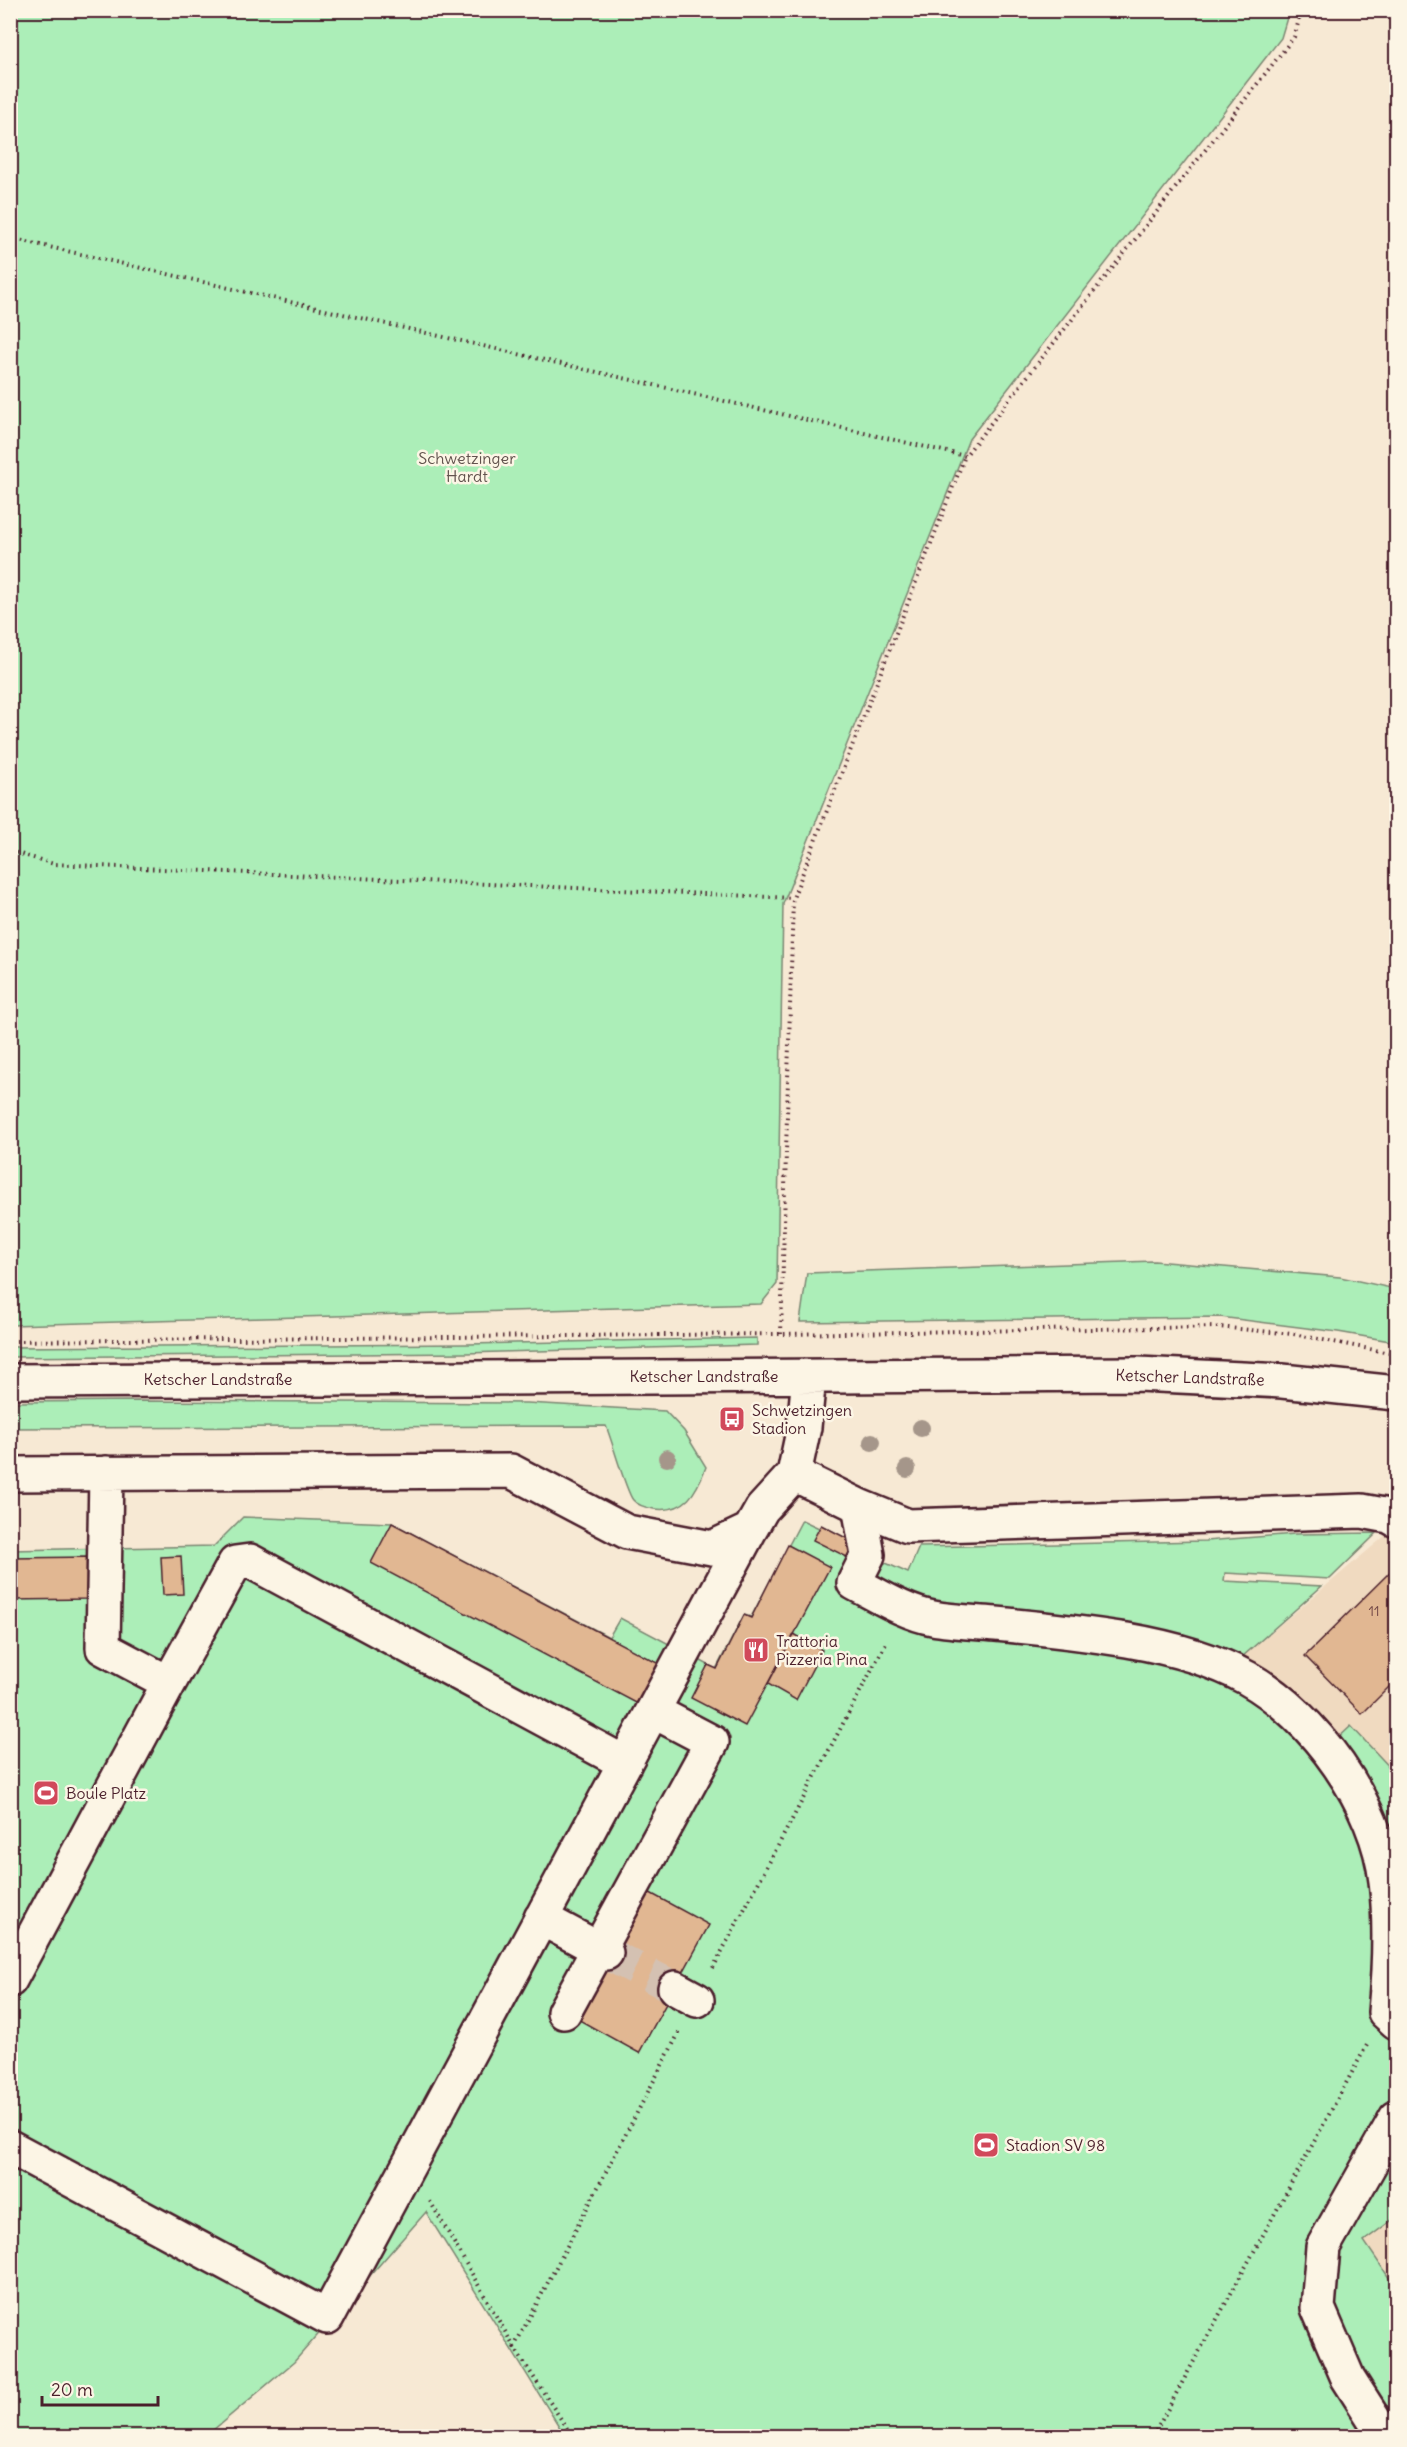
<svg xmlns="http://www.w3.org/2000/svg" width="1407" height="2447" font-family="Delius,sans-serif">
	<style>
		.built { fill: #f0dac0 }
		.green { fill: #aceeb8; stroke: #7b8672; stroke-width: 1.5 }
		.building { fill: #e1b792; stroke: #4a1f2b; stroke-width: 1.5 }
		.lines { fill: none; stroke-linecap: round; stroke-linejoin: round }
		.minor-tunnel { stroke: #d4c1b2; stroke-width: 33; stroke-dasharray: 33 16; stroke-linecap: butt }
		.minor-casing { stroke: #4a1f2b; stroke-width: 38 }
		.path { stroke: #4a1f2b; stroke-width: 4; stroke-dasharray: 1.5 4.5; stroke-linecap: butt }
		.minor { stroke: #fcf5e5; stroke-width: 33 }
		.tree { fill: #a5968a }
		.labels { text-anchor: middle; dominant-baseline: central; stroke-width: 5; stroke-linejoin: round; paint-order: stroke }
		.number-label { font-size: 14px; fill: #704545 }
		.park-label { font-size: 16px; fill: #62534e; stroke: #fcf5e5 }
		.street-label { font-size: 16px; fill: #4a1f2b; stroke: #fcf5e5 }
		.poi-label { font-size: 16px; fill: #4a1f2b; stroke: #fcf5e5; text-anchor: start }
	</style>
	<rect width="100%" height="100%" fill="#f7e9d4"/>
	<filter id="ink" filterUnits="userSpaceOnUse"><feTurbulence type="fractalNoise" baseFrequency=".0167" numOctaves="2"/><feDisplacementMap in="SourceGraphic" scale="12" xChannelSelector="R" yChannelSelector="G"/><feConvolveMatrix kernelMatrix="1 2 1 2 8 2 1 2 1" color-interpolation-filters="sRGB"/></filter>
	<g filter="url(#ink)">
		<path class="built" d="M1386 1535 1396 1545V1774L1351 1727 1335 1741 1242 1657Z
			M1396 2217V2288L1363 2241Z"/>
		<path class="green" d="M10 11H1289L1281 38 969 439 783 904 777 1284 761 1304 11 1325Z
			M1154 1261 1340 1277 1396 1289V1342L1338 1332 1220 1317 800 1322 807 1273Z
			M757 1338V1345L466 1353 10 1357 11 1347 468 1344Z
			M139 1401 527 1403 665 1411 684 1431 706 1467C696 1493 686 1513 654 1509 648 1508 638 1506 633 1500 626 1492 612 1440 606 1426L11 1428V1402Z
			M243 1517 392 1523 609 1637 620 1618 716 1669 744 1615 751 1617 802 1520 819 1528 821 1525 854 1542 868 1555 908 1573 919 1547 1205 1541 1295 1534 1377 1533 1330 1579 1225 1573 1224 1581 1322 1586 1242 1657 1335 1741 1351 1726 1396 1774V2217L1364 2241 1396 2288V2436H565L426 2212 294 2362 206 2436H11V1550L214 1546Z"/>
		<path class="building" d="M392 1523 661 1665 640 1705 371 1563Z
			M821 1525 854 1542 847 1557 813 1540Z
			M788 1545 830 1567 745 1726 691 1698 708 1665 717 1669 744 1615 751 1618Z
			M181 1556 183 1594 163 1595 161 1557Z
			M89 1557 90 1599 10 1600V1558Z
			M1396 1566V1680L1362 1714 1305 1656Z
			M794 1634 822 1650 796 1700 768 1684Z
			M641 1888 709 1925 639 2053 572 2016Z"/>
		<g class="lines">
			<path class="minor-tunnel" d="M606 1953 675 1988"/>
			<g class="minor-casing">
				<path id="minor" d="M10 1381 1138 1374 1282 1381 1396 1393
					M106 1473 103 1648 169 1683 235 1563 250 1561 625 1763
					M10 1474 511 1471 627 1532 712 1548 750 1530 762 1509 794 1474 804 1427 809 1377
					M794 1474 859 1506 908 1526 1362 1511 1389 1516 1396 1520
					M859 1506 868 1555 854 1583C879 1596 906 1613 933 1618 953 1622 975 1622 996 1624 1040 1628 1083 1633 1127 1640 1167 1647 1211 1658 1247 1678 1315 1716 1377 1804 1386 1881 1391 1924 1389 1970 1385 2012L1396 2022
					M541 1918 606 1953
					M10 1980 169 1683
					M675 1988 697 2000
					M564 2012 712 1742 653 1711
					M10 2147 327 2317 750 1530
					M1385 2436 1348 2378 1318 2308 1323 2247 1396 2118"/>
			</g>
			<path class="path" d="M10 238 965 456 1294 37 1302 10
				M10 851 54 864 793 898
				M781 1334 793 898 965 456
				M10 1341 781 1334 1218 1327 1293 1334 1390 1353
				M713 1968 887 1641
				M430 2201 514 2347 680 2031
				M514 2347 572 2436
				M1153 2436 1367 2045"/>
			<use href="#minor" class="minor"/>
		</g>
		<g class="tree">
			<circle cx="921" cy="1428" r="9"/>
			<circle cx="872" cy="1442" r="9"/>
			<circle cx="667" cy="1458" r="9"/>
			<circle cx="907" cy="1469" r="9"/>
		</g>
	</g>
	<defs>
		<g id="bus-square" transform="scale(1.35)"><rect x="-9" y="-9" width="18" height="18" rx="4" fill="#d1495b" stroke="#fcf5e5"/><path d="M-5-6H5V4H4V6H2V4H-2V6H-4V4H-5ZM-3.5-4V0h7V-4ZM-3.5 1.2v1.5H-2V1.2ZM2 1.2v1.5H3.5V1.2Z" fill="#fff"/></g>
		<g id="restaurant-square" transform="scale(1.35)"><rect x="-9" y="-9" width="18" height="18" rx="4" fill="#d1495b" stroke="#fcf5e5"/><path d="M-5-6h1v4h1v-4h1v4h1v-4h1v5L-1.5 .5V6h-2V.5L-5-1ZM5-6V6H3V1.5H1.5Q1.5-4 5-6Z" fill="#fff"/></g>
		<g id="stadium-square" transform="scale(1.35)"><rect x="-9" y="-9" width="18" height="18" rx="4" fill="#d1495b" stroke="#fcf5e5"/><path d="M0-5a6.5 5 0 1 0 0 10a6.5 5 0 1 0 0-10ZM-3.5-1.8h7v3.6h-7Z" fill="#fff"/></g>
	</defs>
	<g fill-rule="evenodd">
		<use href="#bus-square" x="732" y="1419"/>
		<use href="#restaurant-square" x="756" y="1650"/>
		<use href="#stadium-square" x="46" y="1793"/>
		<use href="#stadium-square" x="986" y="2145"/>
	</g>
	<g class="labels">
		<g class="number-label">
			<text x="1374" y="1611">11</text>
		</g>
		<g class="park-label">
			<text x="467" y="458">Schwetzinger<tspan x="467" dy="18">Hardt</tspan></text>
		</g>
		<g class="street-label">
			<text x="704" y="1376">Ketscher Landstraße</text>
			<text transform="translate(1190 1377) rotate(2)">Ketscher Landstraße</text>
			<text x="218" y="1379">Ketscher Landstraße</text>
		</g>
		<g class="poi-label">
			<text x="752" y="1410">Schwetzingen<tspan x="752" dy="18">Stadion</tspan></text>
			<text x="776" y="1641">Trattoria<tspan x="776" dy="18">Pizzeria Pina</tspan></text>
			<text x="66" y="1793">Boule Platz</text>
			<text x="1006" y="2145">Stadion SV 98</text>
		</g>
	</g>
	<rect width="1407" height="2447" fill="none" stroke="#fcf5e5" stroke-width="36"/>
	<rect x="18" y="18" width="1371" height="2411" fill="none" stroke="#4a1f2b" stroke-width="2" filter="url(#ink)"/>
	<path d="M42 2396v9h116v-9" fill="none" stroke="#4a1f2b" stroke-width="3"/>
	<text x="51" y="2396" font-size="18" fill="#4a1f2b" stroke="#fcf5e5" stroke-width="4.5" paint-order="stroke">20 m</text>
</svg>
